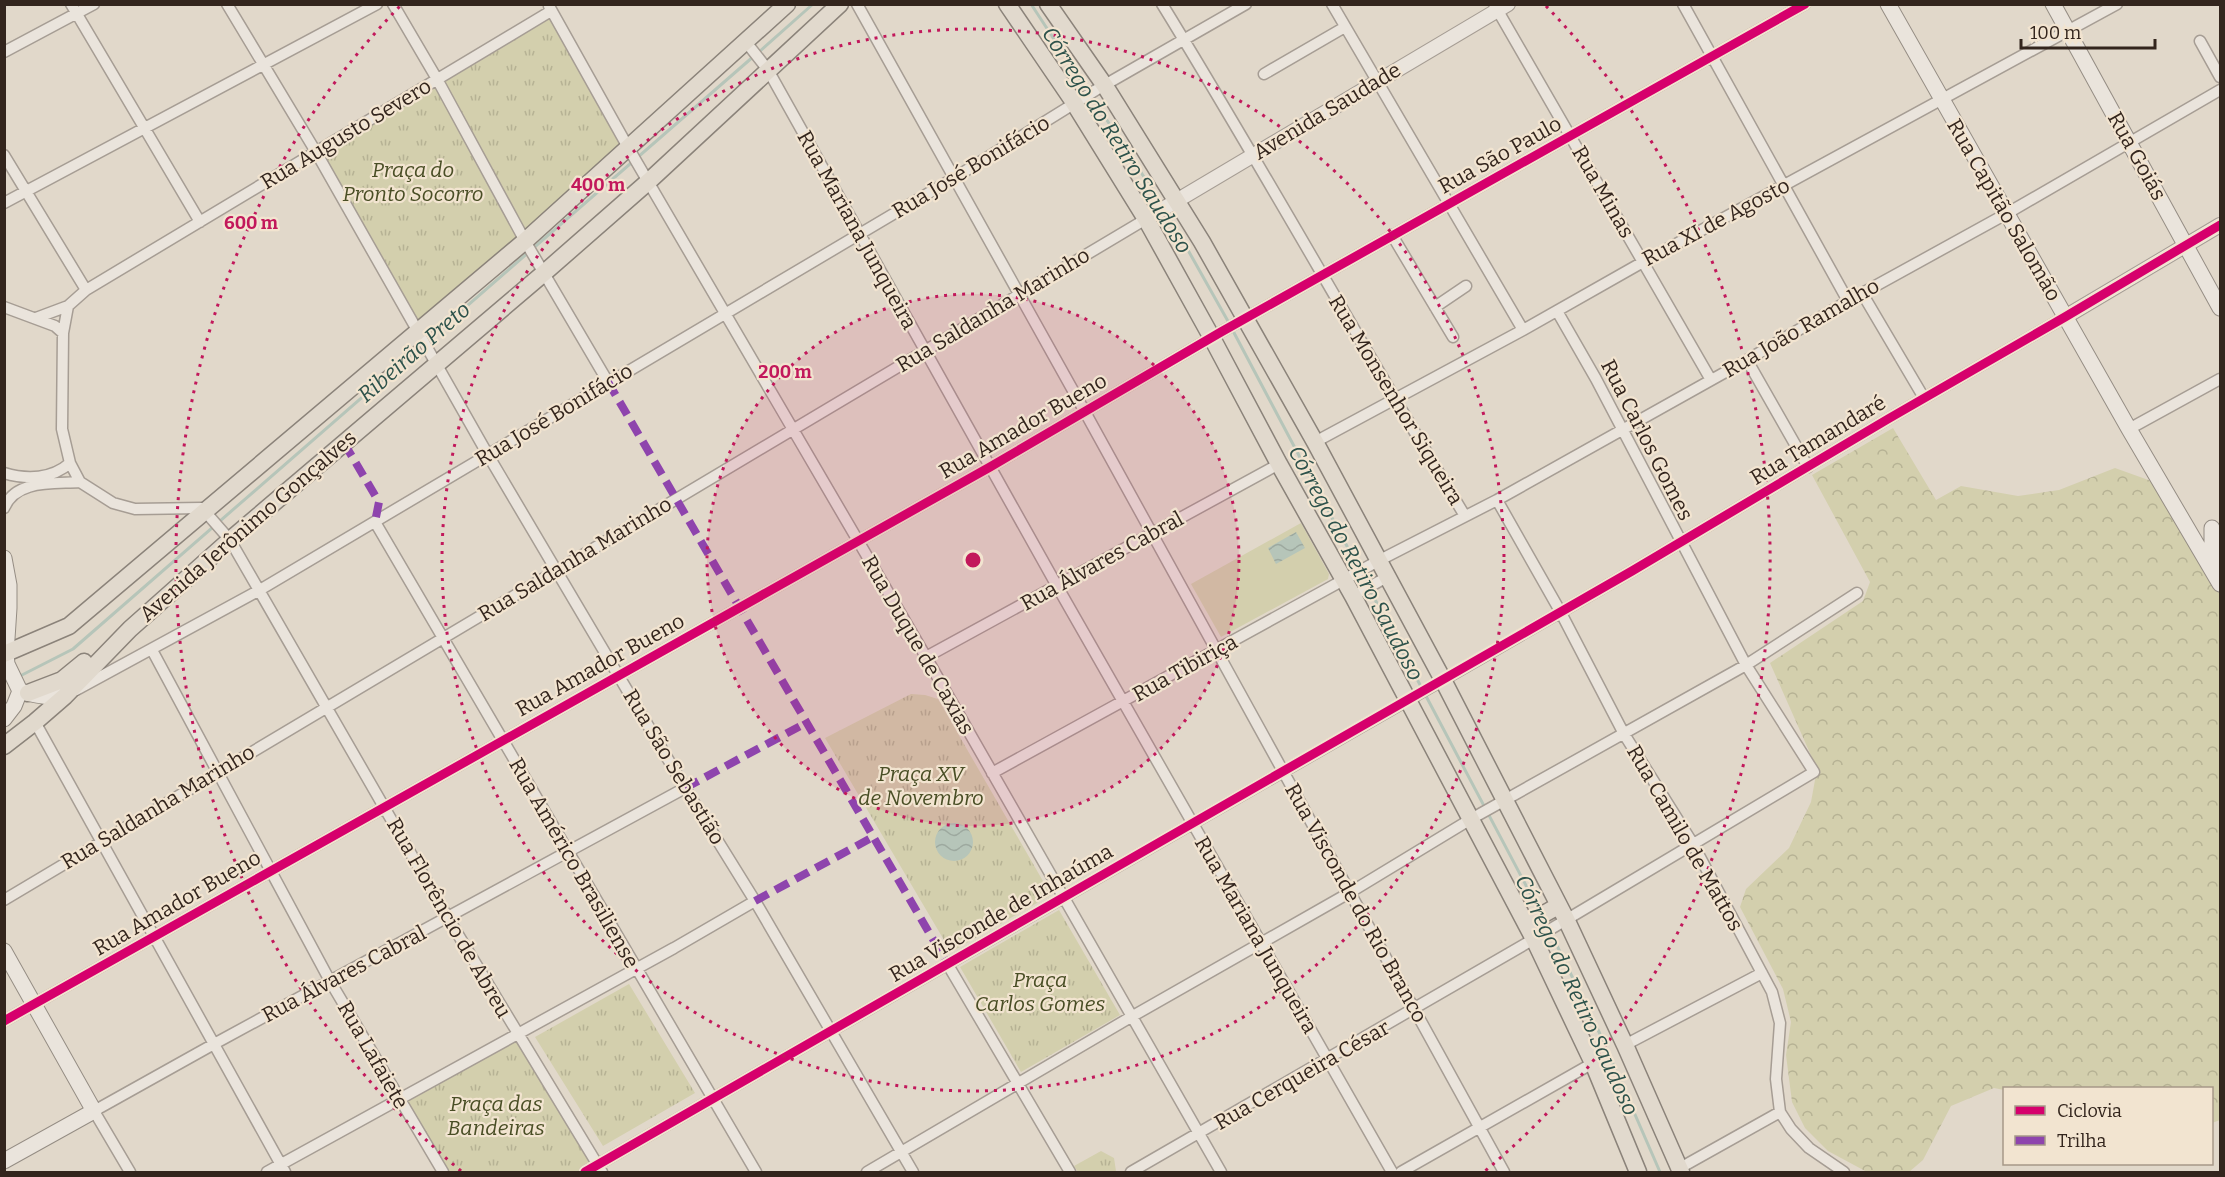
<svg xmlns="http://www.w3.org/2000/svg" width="2225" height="1177" font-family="Bitter,serif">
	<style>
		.grass { fill: url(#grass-tufts) }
		.forest { fill: url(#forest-crowns) }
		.pitch { fill: #d3cfad }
		.water { fill: url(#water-waves) }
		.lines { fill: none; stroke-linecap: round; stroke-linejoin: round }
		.stream { stroke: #b6c5b9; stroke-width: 3 }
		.minor-casing { stroke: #a69d94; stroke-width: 13 }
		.tertiary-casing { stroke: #a69d94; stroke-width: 16 }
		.secondary-casing { stroke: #958d84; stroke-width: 17 }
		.primary-casing { stroke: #8b837a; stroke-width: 19 }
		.minor { stroke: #eae4dc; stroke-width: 10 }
		.tertiary { stroke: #eae4dc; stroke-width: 14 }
		.secondary { stroke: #eae4dc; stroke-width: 15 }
		.primary { stroke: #e1d9cd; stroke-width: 16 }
		.quiet { stroke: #8e44ad; stroke-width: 8; stroke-dasharray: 15 8; stroke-linecap: butt }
		.cycleway-casing { stroke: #f2e4d0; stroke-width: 13 }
		.cycleway { stroke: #d6006c; stroke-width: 9 }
		.ring { fill: none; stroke: #c2185b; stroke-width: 3; stroke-dasharray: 3 6 }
		.labels { text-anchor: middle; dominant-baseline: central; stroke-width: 4.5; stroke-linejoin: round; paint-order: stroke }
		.street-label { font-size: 21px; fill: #33251d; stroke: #f2e4d0 }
		.park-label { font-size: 21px; font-style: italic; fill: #494e25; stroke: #f2e4d0 }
		.water-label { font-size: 22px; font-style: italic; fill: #2d524b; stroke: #f2e4d0 }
		.centre { fill: #c2185b; stroke: #f2e4d0; stroke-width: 3 }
		.ring-label { font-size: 18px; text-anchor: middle; font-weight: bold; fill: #c2185b; stroke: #f2e4d0; stroke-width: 4.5; stroke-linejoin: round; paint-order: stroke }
	</style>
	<defs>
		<pattern id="grass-tufts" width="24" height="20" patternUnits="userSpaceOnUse" patternTransform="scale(1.5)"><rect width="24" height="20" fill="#d3cfad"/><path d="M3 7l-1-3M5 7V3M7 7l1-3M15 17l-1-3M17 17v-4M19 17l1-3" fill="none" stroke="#b6b294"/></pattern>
		<pattern id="forest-crowns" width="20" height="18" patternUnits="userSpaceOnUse" patternTransform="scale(1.5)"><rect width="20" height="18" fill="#d3cfad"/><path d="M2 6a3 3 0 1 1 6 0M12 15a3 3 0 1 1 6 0" fill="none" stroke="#b6b294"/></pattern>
		<pattern id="water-waves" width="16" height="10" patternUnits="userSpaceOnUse" patternTransform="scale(1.5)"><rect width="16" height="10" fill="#b6c5b9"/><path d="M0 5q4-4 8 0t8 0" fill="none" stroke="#9da99f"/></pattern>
	</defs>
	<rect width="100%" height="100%" fill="#e1d8ca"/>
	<path class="grass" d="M550 18 623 147 526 234 443 82Z
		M437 85 520 240 417 324 322 155Z
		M911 694 925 695 938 699 1051 895 951 952 825 738Z
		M1059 910 1120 1015 1021 1072 960 967Z
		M629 984 695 1093 603 1146 535 1037Z
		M517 1041 592 1164 577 1172H448L407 1103 408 1100Z
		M1101 1151 1114 1158 1116 1171 1078 1172 1074 1166Z"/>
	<path class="forest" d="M1893 428 1936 500 1961 486 2018 496 2059 490 2115 468 2154 482 2220 594V1120L2212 1123V1088H2004V1090L1994 1088 1951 1106 1923 1160 1909 1172H1867L1828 1151 1805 1128 1792 1102 1786 1055 1791 1022 1783 989 1740 907 1746 889 1789 848 1811 802 1817 769 1770 663 1863 601 1870 582 1812 475Z"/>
	<path class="pitch" d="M1301 523 1329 574 1328 579 1221 637 1191 584Z"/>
	<path class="water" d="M1296 532 1305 548 1276 564 1268 548Z
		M935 842a19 19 0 1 1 38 0a19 19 0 1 1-38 0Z"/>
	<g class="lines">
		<path class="stream" d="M1031 4 1163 206
			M759 52 813 4
			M1166 211 1229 323
			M1232 329 1358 567
			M1361 573 1539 910
			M20 676 73 649 754 56
			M1545 921 1600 1034 1660 1172"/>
		<g class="minor-casing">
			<path id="minor" d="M71 4 200 222
				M227 4 316 152 488 455 685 788 755 901 913 1172
				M393 4 437 79 525 241 608 382
				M857 4 1085 412 1504 1172
				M1162 4C1266 173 1362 347 1465 516
				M1332 4 1523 330
				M1494 4 1711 380
				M1683 4 1848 301
				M549 6 629 149 926 657 1221 1172
				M551 11 86 290 68 306 63 333 62 429 70 463 80 482 113 503 135 509 202 508 230 540 448 918 602 1172
				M2200 41 2220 77
				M746 42 768 70 1057 586 1392 1172
				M4 52 94 4
				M1264 74 1345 27
				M4 155 86 290
				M4 203 377 4
				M1392 235 1453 337
				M1862 293 1924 398
				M4 307 55 326 63 333
				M1435 307 1466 286
				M36 318 68 306
				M1747 360 1808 467
				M2129 429 2220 379
				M1315 442 1523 330 1643 262 2117 4
				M4 473C27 480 52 479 70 463
				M1497 500 1560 611 1624 734 1693 844 1772 992 1780 1023 1776 1079 1780 1112 1791 1129 1809 1148 1844 1172
				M4 508C16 479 54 484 80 482
				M375 522 756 1172
				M1353 596 1387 577
				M152 650 330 981 443 1172
				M926 657 1279 464
				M76 690 258 591 954 178 1096 90 1246 4
				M35 722 285 1172
				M992 773 1378 561 1497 500 1747 360 1848 301 2006 214 2220 90
				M4 900 1146 219
				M948 965 1070 1172
				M4 1021 990 467 1221 332 1805 4
				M1625 1045 1762 973
				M1680 1168 1780 1112
				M130 1172 94 1111 214 1044 685 788
				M267 1172 674 948 755 901
				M585 1172 1443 680 1632 571 1888 419 2065 317
				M867 1172 1131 1017 1349 893 1471 819 1746 665 1857 593
				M1131 1172 1534 939 1814 772 1746 665 1596 379 1557 311
				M1401 1172 1593 1063"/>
		</g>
		<g class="tertiary-casing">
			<path id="tertiary" d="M1146 219 1508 4
				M2065 317 2220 225"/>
		</g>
		<g class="secondary-casing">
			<path id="secondary" d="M1888 4 2129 429 2220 584
				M2053 4 2220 308
				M2212 528V548L2220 563
				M4 558 9 585V608L6 654 7 664 20 691C36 696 49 698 65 696
				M4 719 14 706 20 691
				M4 951 94 1111 4 1161"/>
		</g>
		<g class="primary-casing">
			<path id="primary" d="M1007 4 1071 98 1146 219 1212 338 1279 464 1353 596 1534 939 1593 1063 1638 1172
				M1048 4 1105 86 1202 242 1315 442 1443 680 1566 919 1625 1045 1681 1172
				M4 654 69 626 525 241 787 4
				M28 693 62 680 84 662
				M4 746 35 722 65 696 130 629 230 540 544 273 649 181 840 4
				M1526 924 1558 906"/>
		</g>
		<use href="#minor" class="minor"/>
		<use href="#tertiary" class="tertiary"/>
		<use href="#secondary" class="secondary"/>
		<use href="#primary" class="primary"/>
		<path class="quiet" d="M608 382 948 965
			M344 443 379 502 375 522
			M685 788 806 723
			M755 901 873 837"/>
		<g class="cycleway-casing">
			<path id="cycleway" d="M4 1021 990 467 1221 332 1805 4
				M585 1172 1632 571 1888 419 2065 317 2220 225"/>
		</g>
		<use href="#cycleway" class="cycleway"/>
	</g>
	<circle cx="973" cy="560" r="266" fill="#c2185b" fill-opacity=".12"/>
	<g class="ring">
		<circle cx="973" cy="560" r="266"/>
		<circle cx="973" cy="560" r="531"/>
		<path d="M461 1171A797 797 0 0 1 400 6M1546 6A797 797 0 0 1 1485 1171"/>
	</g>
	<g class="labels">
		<g class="street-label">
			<text transform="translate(1327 111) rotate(-31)">Avenida Saudade</text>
			<text transform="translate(346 134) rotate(-31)">Rua Augusto Severo</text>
			<text transform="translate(1500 155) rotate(-29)">Rua São Paulo</text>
			<text transform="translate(2137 156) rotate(61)">Rua Goiás</text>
			<text transform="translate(971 167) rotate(-31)">Rua José Bonifácio</text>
			<text transform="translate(1603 192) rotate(60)">Rua Minas</text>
			<text transform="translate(2004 210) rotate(60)">Rua Capitão Salomão</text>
			<text transform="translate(1716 222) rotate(-28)">Rua XI de Agosto</text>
			<text transform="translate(857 230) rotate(61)">Rua Mariana Junqueira</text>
			<text transform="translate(993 310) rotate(-31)">Rua Saldanha Marinho</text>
			<text transform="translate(1801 328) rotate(-30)">Rua João Ramalho</text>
			<text transform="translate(1396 400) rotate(59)">Rua Monsenhor Siqueira</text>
			<text transform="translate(554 415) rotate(-31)">Rua José Bonifácio</text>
			<text transform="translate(1023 426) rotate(-30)">Rua Amador Bueno</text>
			<text transform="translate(1647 440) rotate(63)">Rua Carlos Gomes</text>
			<text transform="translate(1818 440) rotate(-31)">Rua Tamandaré</text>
			<text transform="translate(248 526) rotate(-41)">Avenida Jerônimo Gonçalves</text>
			<text transform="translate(575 559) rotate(-31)">Rua Saldanha Marinho</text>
			<text transform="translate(1102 561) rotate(-29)">Rua Álvares Cabral</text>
			<text transform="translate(918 645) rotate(60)">Rua Duque de Caxias</text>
			<text transform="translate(600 665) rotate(-29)">Rua Amador Bueno</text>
			<text transform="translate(1185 668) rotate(-29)">Rua Tibiriça</text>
			<text transform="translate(674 767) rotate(59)">Rua São Sebastião</text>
			<text transform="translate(158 807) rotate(-31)">Rua Saldanha Marinho</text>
			<text transform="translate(1685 838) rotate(60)">Rua Camilo de Mattos</text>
			<text transform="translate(574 863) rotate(60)">Rua Américo Brasiliense</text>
			<text transform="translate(177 903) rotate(-30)">Rua Amador Bueno</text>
			<text transform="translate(1356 903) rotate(61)">Rua Visconde do Rio Branco</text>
			<text transform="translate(1001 913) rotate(-30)">Rua Visconde de Inhaúma</text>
			<text transform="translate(449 918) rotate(60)">Rua Florêncio de Abreu</text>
			<text transform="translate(1256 935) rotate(60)">Rua Mariana Junqueira</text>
			<text transform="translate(344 974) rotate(-28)">Rua Álvares Cabral</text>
			<text transform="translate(373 1055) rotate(60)">Rua Lafaiete</text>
			<text transform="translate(1302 1075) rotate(-30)">Rua Cerqueira César</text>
		</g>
		<g class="park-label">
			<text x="413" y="170">Praça do<tspan x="413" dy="24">Pronto Socorro</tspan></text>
			<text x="921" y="774">Praça XV<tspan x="921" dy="24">de Novembro</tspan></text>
			<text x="1040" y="980">Praça<tspan x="1040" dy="24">Carlos Gomes</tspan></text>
			<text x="496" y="1104">Praça das<tspan x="496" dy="24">Bandeiras</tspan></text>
		</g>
		<g class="water-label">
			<text transform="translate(1117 140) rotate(58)">Córrego do Retiro Saudoso</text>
			<text transform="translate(414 352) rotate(-41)">Ribeirão Preto</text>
			<text transform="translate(1356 563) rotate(62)">Córrego do Retiro Saudoso</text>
			<text transform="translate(1577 995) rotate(65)">Córrego do Retiro Saudoso</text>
		</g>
	</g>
	<circle cx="973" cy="560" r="9" class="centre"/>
	<g class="ring-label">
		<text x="598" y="191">400 m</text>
		<text x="251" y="229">600 m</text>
		<text x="785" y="378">200 m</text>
	</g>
	<rect width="2225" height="1177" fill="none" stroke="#33251d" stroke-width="12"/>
	<rect x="2003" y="1087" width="210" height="78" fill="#f2e4d0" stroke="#a69888" stroke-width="1.5"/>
	<rect x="2015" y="1106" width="30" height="9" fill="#d6006c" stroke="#a69888" stroke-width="1.5"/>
	<text x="2057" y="1117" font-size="18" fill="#33251d">Ciclovia</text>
	<rect x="2015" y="1136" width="30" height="9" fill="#8e44ad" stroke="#a69888" stroke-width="1.5"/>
	<text x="2057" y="1147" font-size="18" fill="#33251d">Trilha</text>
	<path d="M2021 39v9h134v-9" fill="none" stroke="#33251d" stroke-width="3"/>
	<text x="2030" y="39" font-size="18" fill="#33251d" stroke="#f2e4d0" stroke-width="4.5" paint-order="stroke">100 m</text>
</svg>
